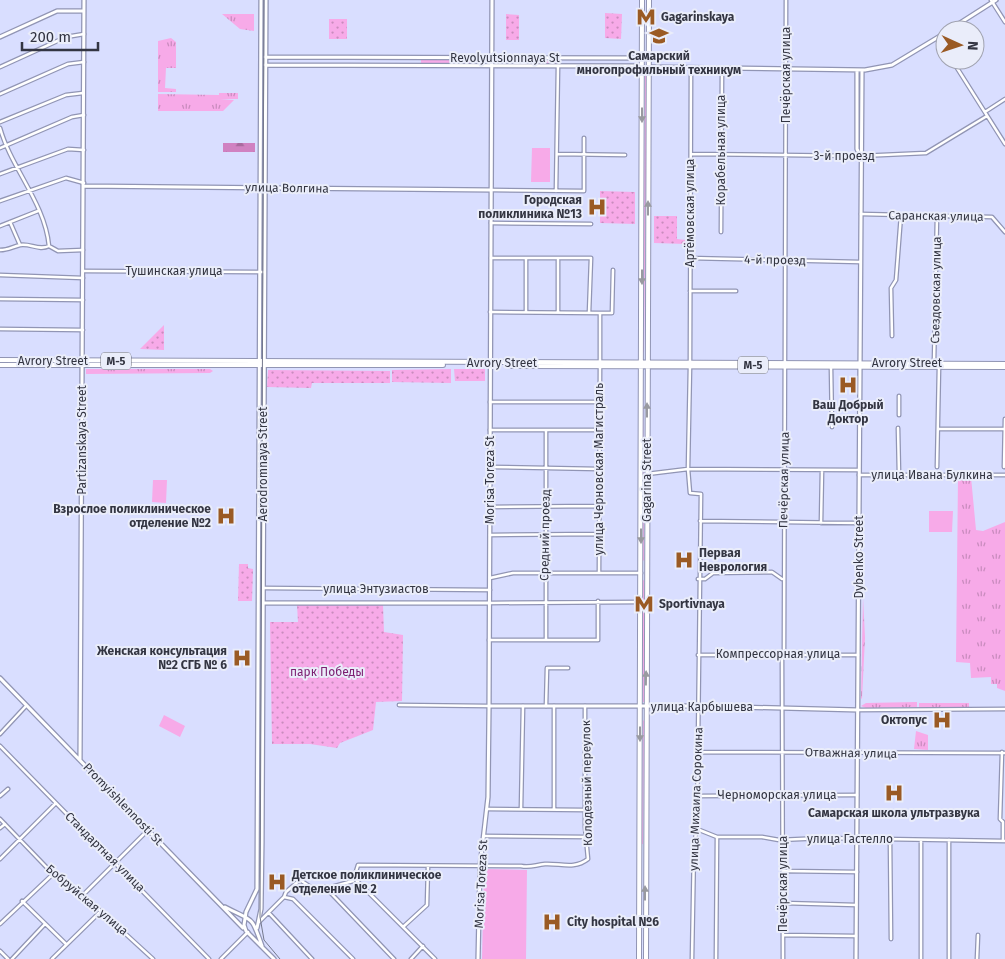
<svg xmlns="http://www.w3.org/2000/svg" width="1005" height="959" font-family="'Fira Sans',sans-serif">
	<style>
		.grass { fill: url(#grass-tufts) }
		.forest { fill: url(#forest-firs) }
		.park { fill: url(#park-dots) }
		.garden { fill: #f7aae8 }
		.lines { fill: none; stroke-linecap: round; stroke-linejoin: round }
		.street-casing { stroke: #9195b4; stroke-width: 5 }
		.secondary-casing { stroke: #9195b4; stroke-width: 5.5 }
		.primary-casing { stroke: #9195b4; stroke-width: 6 }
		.street { stroke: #fff; stroke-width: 2.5 }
		.secondary { stroke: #fff; stroke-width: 3 }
		.primary { stroke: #fff; stroke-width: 4 }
		.tram { stroke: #74788c; stroke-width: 1 }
		.oneway { fill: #999aa0 }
		.labels { text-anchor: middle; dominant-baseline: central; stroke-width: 4; stroke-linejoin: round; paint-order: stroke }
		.shield { fill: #eaedfa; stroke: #6a6c79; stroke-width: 1 }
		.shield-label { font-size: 11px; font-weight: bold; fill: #333542 }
		.poi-label { font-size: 12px; font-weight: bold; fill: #333542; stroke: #eaedfa; text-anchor: start }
		.street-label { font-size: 12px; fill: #333542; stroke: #eaedfa }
		.park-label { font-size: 12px; fill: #7c1e70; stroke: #eaedfa }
	</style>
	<defs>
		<pattern id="grass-tufts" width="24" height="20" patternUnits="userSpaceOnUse" patternTransform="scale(1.25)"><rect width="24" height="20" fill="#f7aae8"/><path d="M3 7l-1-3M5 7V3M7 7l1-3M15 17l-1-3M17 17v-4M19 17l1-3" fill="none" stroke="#c98bbe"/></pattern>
		<pattern id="forest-firs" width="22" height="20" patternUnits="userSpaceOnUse" patternTransform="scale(1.25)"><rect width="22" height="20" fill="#d081c1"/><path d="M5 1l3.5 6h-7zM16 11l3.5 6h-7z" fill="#a96a9e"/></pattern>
		<pattern id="park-dots" width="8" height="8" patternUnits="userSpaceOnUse" patternTransform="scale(1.25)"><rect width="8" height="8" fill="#f7aae8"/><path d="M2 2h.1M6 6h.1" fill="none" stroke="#c98bbe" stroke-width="1.8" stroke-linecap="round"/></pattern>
	</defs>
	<rect width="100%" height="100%" fill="#d9deff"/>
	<path class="grass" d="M222 14H254V31L240 29Z
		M171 38 176 42V68H166L165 88 176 89V92H158V41Z
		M421 60H484V65H421Z
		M645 74 647 75 644 353 643 352Z
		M219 93H238V99H220L234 100 223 111H158V94L219 95Z
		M86 369H210L213 371 210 373 86 374Z
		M644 375V561L643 560Z
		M958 477H971L976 530 983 531 1005 522V691L997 688V684H991V677L971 678 970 663 956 662Z
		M644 580V702H643L642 581Z
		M863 597 865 638 862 699 861 698Z
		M917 702V707L866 708 861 706 866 703Z
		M919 703H969V708H919Z
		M643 720 644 721 643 844H642Z
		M916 731 928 735V750L914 749Z"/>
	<path class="forest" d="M223 143H255V152H223Z"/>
	<path class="park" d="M605 13 622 14 621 39 605 38Z
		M506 14 519 15V40H506Z
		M329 19H347V39H329Z
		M500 60H559V65H500Z
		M600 191 635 192V224L600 223Z
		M654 216H677V239L686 240V244L654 243Z
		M164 325V350L140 349Z
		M451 369V383L392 382V370Z
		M454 369H485V381H455Z
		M268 370 390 371V383H312L311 388 267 387Z
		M239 564H248V568L253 569 252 601H238Z
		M297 605H383L384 632 403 635 402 701 376 702 373 730 340 743 337 748 310 744H272L270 622H298Z"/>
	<path class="garden" d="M532 148H550V182H531Z
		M153 480H167L166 503 152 502Z
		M929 511H953L952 532H929Z
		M164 715 185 726 180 737 159 726Z
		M484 869 527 870 526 959H482Z"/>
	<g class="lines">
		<g class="street-casing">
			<path id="street" d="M991 0 1005 22
				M938 38 945 49
				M952 60 1005 144
				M0 67 66 37 84 34
				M0 94 68 64 84 62
				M985 112 1005 99
				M0 122 66 95 83 93
				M0 128C11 168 45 203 49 246
				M0 148 72 117 84 115
				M557 154 625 155
				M691 154 860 156 926 153 987 116
				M0 174 68 149 84 150
				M491 190 584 191V138
				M556 191 558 66
				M0 201 66 178 84 183
				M861 214 992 217 1005 232
				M10 222 20 245
				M491 223 591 224
				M0 226 38 211
				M721 232 722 68
				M49 246 58 251 83 250
				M0 250C8 250 12 247 20 245 30 243 39 251 49 246
				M491 258H591L589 313
				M690 258 860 262
				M526 259V312
				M558 260V312
				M83 271 264 272
				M0 275 83 278
				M690 291H736
				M0 299 83 300
				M490 312 600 313
				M0 329 83 330
				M892 336 891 288 896 280 901 215
				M690 361 691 68
				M600 362V313H612L613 270
				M934 363 937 216
				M690 366 688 469 690 493 701 494 697 826 694 847 692 959
				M831 367 832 427
				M490 402H600
				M899 415V396
				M898 428 899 475
				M938 429H1005
				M490 430H599
				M490 467 599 469
				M937 467 939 366
				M1004 467 1005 419
				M647 474 688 469 859 470
				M859 475H1005
				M490 507 599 506
				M700 521 859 523
				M821 523 822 470
				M490 535 599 534
				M599 573 600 366
				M490 578 513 573H641
				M698 579H705L713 573 772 572 782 579
				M264 588 490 590
				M489 603 641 602
				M546 639V430
				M489 640H598V601
				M698 655H858
				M399 705 489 706
				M546 706 547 668H568
				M858 710 1005 709
				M0 734 26 706
				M0 746 209 959
				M698 752 1005 753
				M1002 752 1000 819 1003 822V841
				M0 796 8 789
				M697 796 857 795
				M487 809 585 810
				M521 809 523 706
				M554 809V706
				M0 819 53 874 83 895 153 959
				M0 828 5 824
				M697 829 717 837H762L779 840 823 838 1005 841
				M484 836 588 837
				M890 839 891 939
				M921 840V959
				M0 859 56 803
				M784 871 857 872
				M355 879 435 959
				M325 887 394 959
				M83 895 148 830
				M22 901 66 944
				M784 903 856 905
				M269 913 312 959
				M259 922 284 897
				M0 924 53 874
				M403 927 427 905 428 866
				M783 935 856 936
				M0 951 8 959
				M12 959 45 924
				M52 959 100 912
				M221 959 248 932
				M353 959 293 899 284 897 286 892 300 880 317 891 353 881 358 865 521 866C530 868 535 865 545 864 560 863 574 870 588 859L585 827V706
				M411 959 423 946
				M716 959 717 837
				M783 959 782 658 784 653 786 0
				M949 959V840
				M977 959 978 935"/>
		</g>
		<g class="secondary-casing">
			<path id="secondary" d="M261 0 257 889 246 912 244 925 246 931 274 959
				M949 30 996 0
				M0 37 57 11H84
				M265 57 642 58
				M265 65 642 66
				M649 67 865 70 892 65 945 33
				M857 71V149L860 155
				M83 186 491 190
				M263 603H489
				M0 678 243 928
				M489 706H698L858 710
				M80 760 84 0
				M225 907C253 922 251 914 262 946
				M257 928 261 909 262 842 266 0
				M478 959 480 866 488 797 489 710 492 0
				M856 959 862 70"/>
		</g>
		<g class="primary-casing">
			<path id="primary" d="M0 360 1005 364
				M0 365H443
				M512 366 1005 367
				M639 959 642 0
				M646 959 649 0"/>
		</g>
		<use href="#street" class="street"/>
		<use href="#secondary" class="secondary"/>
		<use href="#primary" class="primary"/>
		<path class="tram" d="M264 0 260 917 264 940 280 959"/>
	</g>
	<defs><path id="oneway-solid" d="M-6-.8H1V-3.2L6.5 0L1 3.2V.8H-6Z" transform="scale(1.25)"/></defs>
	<g class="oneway">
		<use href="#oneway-solid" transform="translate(642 115) rotate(90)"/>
		<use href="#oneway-solid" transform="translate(648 208) rotate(-90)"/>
		<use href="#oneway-solid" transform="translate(642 277) rotate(90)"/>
		<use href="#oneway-solid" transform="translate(647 410) rotate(-90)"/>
		<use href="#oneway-solid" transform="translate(641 536) rotate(90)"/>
		<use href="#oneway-solid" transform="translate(646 678) rotate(-89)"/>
		<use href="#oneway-solid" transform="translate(640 734) rotate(90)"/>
		<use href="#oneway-solid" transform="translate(645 893) rotate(-90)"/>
	</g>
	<defs>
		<g id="metro-bare" transform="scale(1.5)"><path d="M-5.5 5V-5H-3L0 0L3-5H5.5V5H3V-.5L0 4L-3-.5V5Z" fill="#9a5a24" stroke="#eaedfa" stroke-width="2.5" paint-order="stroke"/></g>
		<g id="university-bare" transform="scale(1.5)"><path d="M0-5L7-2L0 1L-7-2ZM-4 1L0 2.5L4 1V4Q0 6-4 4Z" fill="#9a5a24" stroke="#eaedfa" stroke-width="2.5" paint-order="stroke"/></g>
		<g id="hospital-bare" transform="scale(1.5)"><path d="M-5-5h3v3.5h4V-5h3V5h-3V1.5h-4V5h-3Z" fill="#9a5a24" stroke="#eaedfa" stroke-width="2.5" paint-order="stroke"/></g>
	</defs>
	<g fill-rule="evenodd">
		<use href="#metro-bare" x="646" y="17"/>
		<use href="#university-bare" x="659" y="36"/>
		<use href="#hospital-bare" x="597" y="207"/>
		<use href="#hospital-bare" x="848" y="385"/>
		<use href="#hospital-bare" x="226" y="516"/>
		<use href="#hospital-bare" x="684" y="560"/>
		<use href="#metro-bare" x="644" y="604"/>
		<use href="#hospital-bare" x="242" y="658"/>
		<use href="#hospital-bare" x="942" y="720"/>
		<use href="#hospital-bare" x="894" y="793"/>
		<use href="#hospital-bare" x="277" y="882"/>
		<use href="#hospital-bare" x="552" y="922"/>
	</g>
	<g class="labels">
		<g class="shield">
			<rect x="101" y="352.5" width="30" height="17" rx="4"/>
			<rect x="738" y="356.5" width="30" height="17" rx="4"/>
		</g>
		<g class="shield-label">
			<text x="116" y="361">М-5</text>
			<text x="753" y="365">М-5</text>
		</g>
		<g class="poi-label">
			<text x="661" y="17">Gagarinskaya</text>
			<text x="659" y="56" text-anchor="middle">Самарский<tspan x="659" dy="14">многопрофильный техникум</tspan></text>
			<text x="582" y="200" text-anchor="end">Городская<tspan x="582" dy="14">поликлиника №13</tspan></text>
			<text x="848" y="405" text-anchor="middle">Ваш Добрый<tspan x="848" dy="14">Доктор</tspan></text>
			<text x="211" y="509" text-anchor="end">Взрослое поликлиническое<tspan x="211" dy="14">отделение №2</tspan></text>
			<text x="699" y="553">Первая<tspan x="699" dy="14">Неврология</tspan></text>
			<text x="659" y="604">Sportivnaya</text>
			<text x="227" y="651" text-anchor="end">Женская консультация<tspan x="227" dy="14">№2 СГБ № 6</tspan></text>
			<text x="927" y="720" text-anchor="end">Октопус</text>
			<text x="894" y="813" text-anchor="middle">Самарская школа ультразвука</text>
			<text x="292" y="875">Детское поликлиническое<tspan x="292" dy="14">отделение № 2</tspan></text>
			<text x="567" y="922">City hospital №6</text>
		</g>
		<g class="street-label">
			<text x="505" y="58">Revolyutsionnaya St</text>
			<text transform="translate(786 75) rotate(-90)">Печёрская улица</text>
			<text transform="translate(721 150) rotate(-90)">Корабельная улица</text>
			<text x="844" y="156">3-й проезд</text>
			<text transform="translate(287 188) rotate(1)">улица Волгина</text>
			<text transform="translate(690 213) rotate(-90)">Артёмовская улица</text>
			<text transform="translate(936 216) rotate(1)">Саранская улица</text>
			<text transform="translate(775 260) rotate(1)">4-й проезд</text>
			<text x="174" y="271">Тушинская улица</text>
			<text transform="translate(936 290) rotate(-89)">Съездовская улица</text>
			<text x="53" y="361">Avrory Street</text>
			<text x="502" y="363">Avrory Street</text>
			<text x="907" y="363">Avrory Street</text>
			<text transform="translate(82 440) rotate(-90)">Partizanskaya Street</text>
			<text transform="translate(263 464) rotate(-90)">Aerodromnaya Street</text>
			<text transform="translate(599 469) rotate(-90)">улица Черновская Магистраль</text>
			<text x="932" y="475">улица Ивана Булкина</text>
			<text transform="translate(490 480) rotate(-90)">Morisa Toreza St</text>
			<text transform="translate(647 480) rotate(-90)">Gagarina Street</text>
			<text transform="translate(784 480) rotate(-89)">Печёрская улица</text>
			<text transform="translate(545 535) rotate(-89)">Средний проезд</text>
			<text transform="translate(859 557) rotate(-90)">Dybenko Street</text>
			<text x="376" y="589">улица Энтузиастов</text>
			<text x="778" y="654">Компрессорная улица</text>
			<text x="702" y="707">улица Карбышева</text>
			<text transform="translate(851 753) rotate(1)">Отважная улица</text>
			<text transform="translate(587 783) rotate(-91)">Колодезный переулок</text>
			<text x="777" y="795">Черноморская улица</text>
			<text transform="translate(696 799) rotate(-88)">улица Михаила Сорокина</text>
			<text transform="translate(123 804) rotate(46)">Promyishlennosti St</text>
			<text x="850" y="839">улица Гастелло</text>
			<text transform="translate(105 852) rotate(45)">Стандартная улица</text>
			<text transform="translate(481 884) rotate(-87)">Morisa Toreza St</text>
			<text transform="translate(783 884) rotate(-90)">Печёрская улица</text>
			<text transform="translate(87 900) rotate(40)">Бобруйская улица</text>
		</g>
		<g class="park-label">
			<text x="327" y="672">парк Победы</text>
		</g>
	</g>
	<g transform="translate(960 45) rotate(93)"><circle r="24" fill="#eaedfa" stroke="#a1a3b0"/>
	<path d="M0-4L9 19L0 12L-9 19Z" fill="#9a5a24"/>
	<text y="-8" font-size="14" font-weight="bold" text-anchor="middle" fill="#333542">N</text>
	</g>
	<path d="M22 42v8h76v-8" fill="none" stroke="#333542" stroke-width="2.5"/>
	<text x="30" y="42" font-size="15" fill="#333542" stroke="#eaedfa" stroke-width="4" paint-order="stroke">200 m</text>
</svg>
